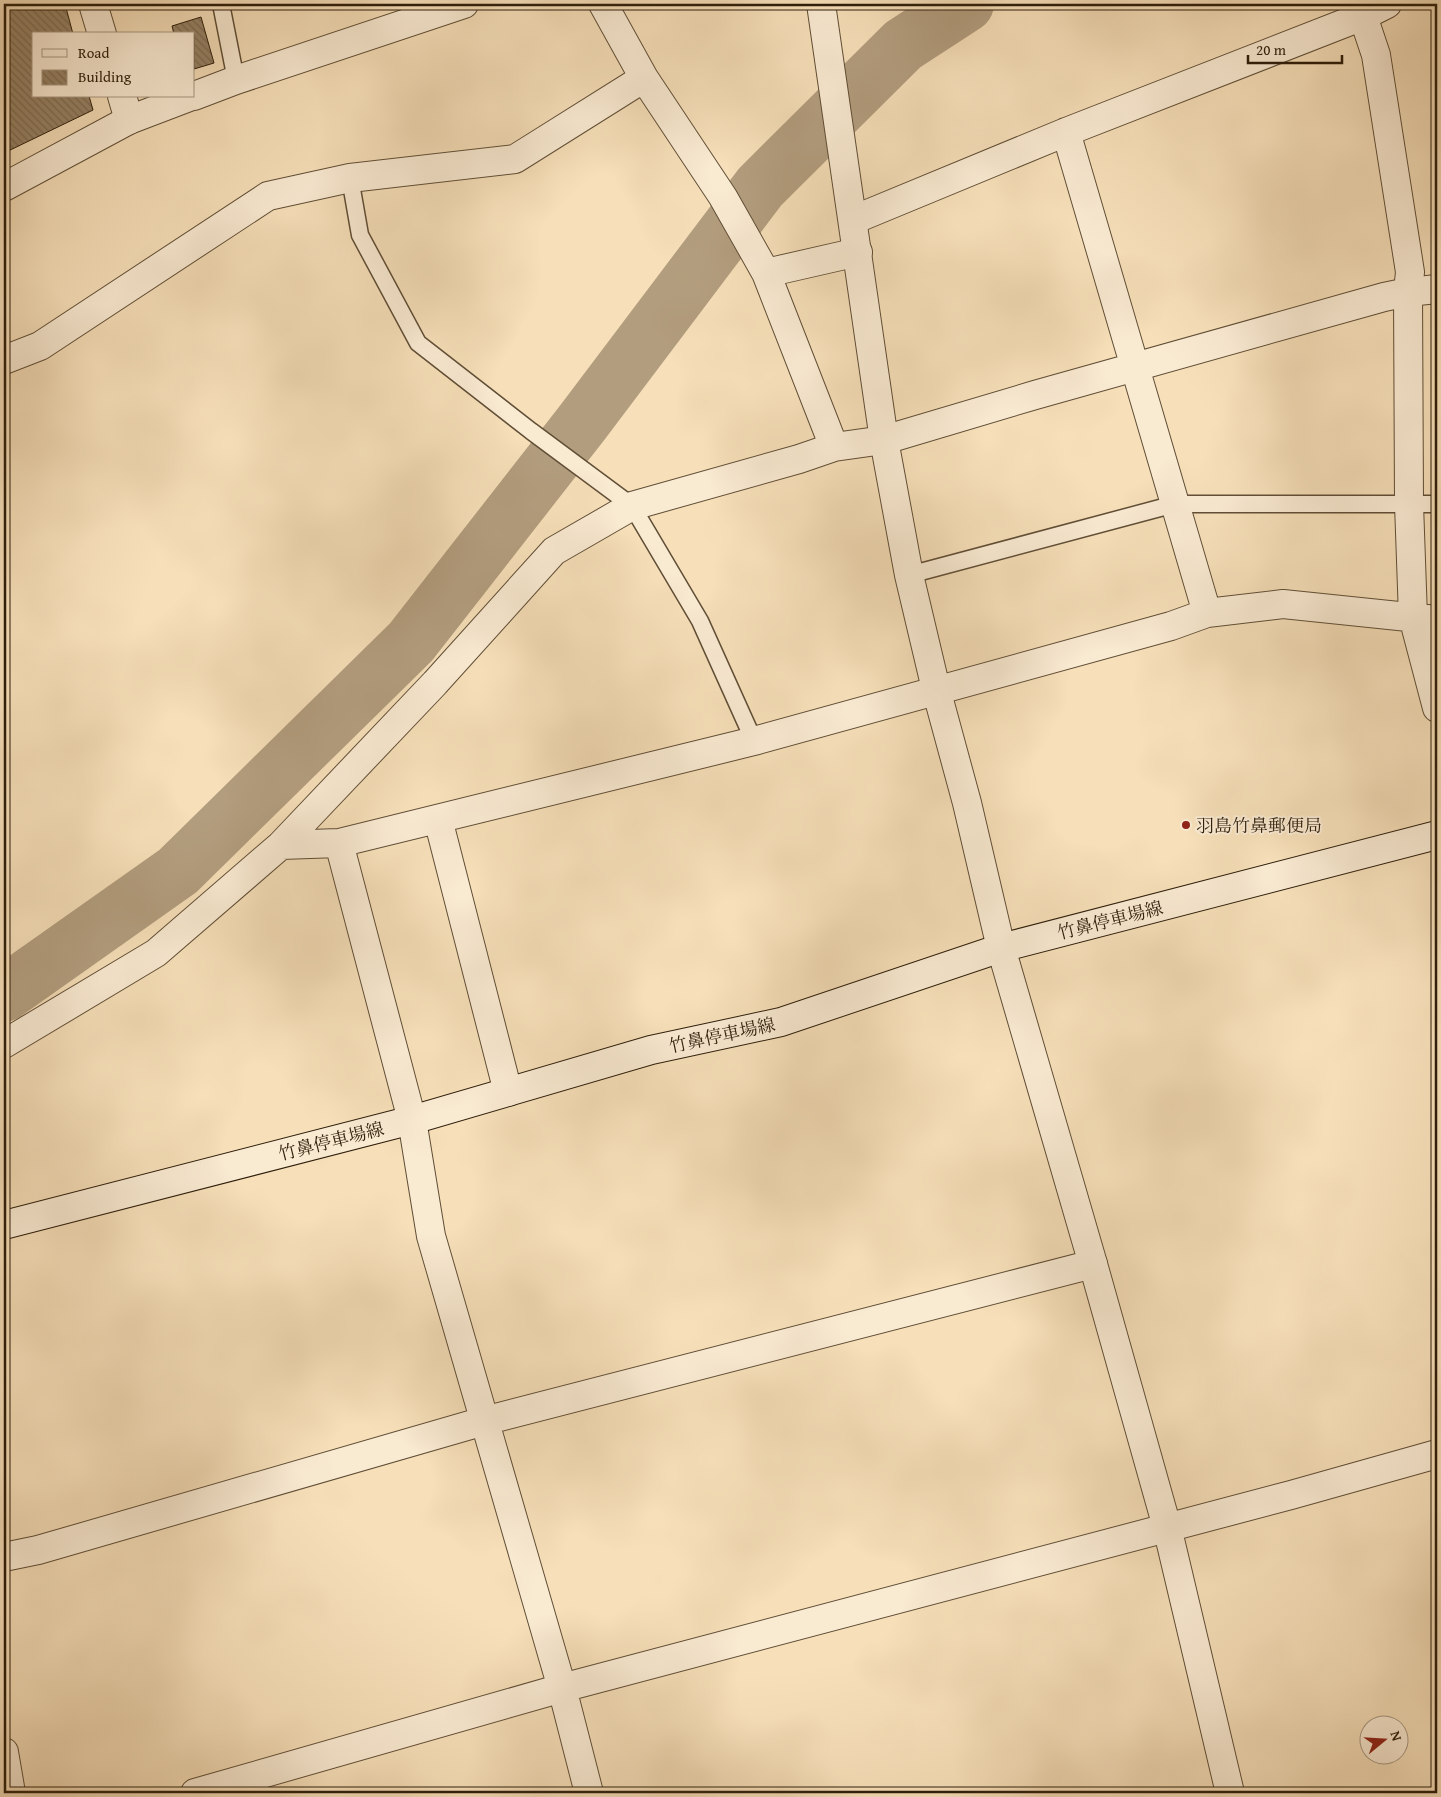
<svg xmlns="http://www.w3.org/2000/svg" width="1441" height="1797" font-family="'Gentium Book Plus','Noto Serif JP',serif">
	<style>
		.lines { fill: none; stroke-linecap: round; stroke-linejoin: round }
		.river { stroke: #b29d7e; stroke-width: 56 }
		.building { fill: url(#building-back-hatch); stroke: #2e1e0b }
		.service-casing { stroke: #604e36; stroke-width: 19 }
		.minor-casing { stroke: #604e36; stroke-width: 30 }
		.tertiary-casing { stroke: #604e36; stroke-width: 30 }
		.secondary-casing { stroke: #2e1e0b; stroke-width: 30 }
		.service { stroke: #f9ead2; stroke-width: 16 }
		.minor { stroke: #f9ead2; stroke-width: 28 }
		.tertiary { stroke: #f9ead2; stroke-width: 28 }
		.secondary { stroke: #f9ead2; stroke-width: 28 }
		.poi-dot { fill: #8f2418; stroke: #f9ead2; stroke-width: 2 }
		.labels { text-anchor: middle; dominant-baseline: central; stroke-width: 4; stroke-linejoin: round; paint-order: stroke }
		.poi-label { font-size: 18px; fill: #2e1e0b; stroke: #f9ead2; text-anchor: start }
		.street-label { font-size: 18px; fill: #2e1e0b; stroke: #f9ead2 }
	</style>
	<defs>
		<pattern id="building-back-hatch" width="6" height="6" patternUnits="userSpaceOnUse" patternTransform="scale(1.25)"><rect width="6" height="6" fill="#968265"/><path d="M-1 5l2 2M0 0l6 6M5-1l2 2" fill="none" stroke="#7b6a51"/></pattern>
	</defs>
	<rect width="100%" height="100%" fill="#f6dfb9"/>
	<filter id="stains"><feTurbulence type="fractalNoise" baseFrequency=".004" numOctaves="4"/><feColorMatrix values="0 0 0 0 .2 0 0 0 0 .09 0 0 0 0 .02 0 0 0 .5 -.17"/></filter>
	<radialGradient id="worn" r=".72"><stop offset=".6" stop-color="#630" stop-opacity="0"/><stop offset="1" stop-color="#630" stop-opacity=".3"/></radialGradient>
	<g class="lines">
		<path class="river" d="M4 994 178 871 411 642 582 423 760 187 903 45 966 4"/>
	</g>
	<path class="building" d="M4 4H65L73 34H34V96H89L93 110 4 153Z
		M201 17 214 63 194 69V34H174L172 26Z"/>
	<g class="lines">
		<g class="service-casing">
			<path id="service" d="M221 4 236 80
				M350 178 360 235 418 343 531 431 632 506 700 621 754 741
				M909 575 1175 504H1437"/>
		</g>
		<g class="minor-casing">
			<path id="minor" d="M93 4 102 34
				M603 4 644 78 723 197 766 273 834 447 884 440 1035 395 1384 297 1408 292 1437 289
				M1363 16 1376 55 1410 272 1408 292 1409 504 1413 617 1437 708
				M122 96 129 120
				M1066 132 1207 613
				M853 220 1066 132 1363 16 1387 4
				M766 273 858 252
				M4 360 40 346 268 196 350 178 515 159 644 78
				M438 819 508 1092
				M281 845 339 843
				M4 1044 156 953 281 845 435 683 554 551 632 506 799 459 834 447
				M4 1557 38 1550 484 1421 1093 1264
				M4 1752 11 1793
				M195 1793 562 1688 1291 1495 1437 1454
				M589 1793 562 1688 431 1236 412 1120 339 843 754 741 1171 626 1207 613 1283 604 1437 620"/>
		</g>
		<g class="tertiary-casing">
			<path id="tertiary" d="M821 4 884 440 909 575 936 689 967 803 1001 948 1093 1264 1167 1527 1230 1793
				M194 96 236 80 464 4
				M4 187 129 120 192 96"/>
		</g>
		<g class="secondary-casing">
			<path id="secondary" d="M4 1225 412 1120 651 1050 781 1022 1001 948 1437 835"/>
		</g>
		<use href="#service" class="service"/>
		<use href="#minor" class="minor"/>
		<use href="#tertiary" class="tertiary"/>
		<use href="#secondary" class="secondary"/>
	</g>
	<circle class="poi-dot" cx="1186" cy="825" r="5"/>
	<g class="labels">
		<g class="poi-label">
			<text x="1196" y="825">羽島竹鼻郵便局</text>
		</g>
		<g class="street-label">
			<text transform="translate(1110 920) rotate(-14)">竹鼻停車場線</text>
			<text transform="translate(722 1035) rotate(-12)">竹鼻停車場線</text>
			<text transform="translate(331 1141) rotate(-14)">竹鼻停車場線</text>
		</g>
	</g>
	<rect width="1441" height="1797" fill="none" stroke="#f6dfb9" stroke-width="20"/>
	<rect x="5" y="5" width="1431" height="1787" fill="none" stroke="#2e1e0b" stroke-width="2.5"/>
	<rect x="10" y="10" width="1421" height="1777" fill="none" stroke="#2e1e0b"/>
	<rect x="32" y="32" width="162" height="65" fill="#f9ead2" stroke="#a89882"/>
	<rect x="42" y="49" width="25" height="8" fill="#f9ead2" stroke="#a89882"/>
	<text x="78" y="58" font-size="15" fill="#2e1e0b">Road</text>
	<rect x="42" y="70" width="25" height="15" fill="url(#building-back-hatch)" stroke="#a89882"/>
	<text x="78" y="82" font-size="15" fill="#2e1e0b">Building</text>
	<g transform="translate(1384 1740) rotate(72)"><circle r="24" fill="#f9ead2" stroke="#a89882"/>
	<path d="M0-4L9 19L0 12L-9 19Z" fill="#8f2418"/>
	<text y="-8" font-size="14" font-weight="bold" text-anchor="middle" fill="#2e1e0b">N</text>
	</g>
	<path d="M1248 55v8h94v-8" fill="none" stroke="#2e1e0b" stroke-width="2.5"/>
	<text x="1256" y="55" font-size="15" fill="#2e1e0b" stroke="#f9ead2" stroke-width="4" paint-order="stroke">20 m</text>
	<rect width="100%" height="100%" filter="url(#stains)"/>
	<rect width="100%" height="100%" fill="url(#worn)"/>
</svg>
